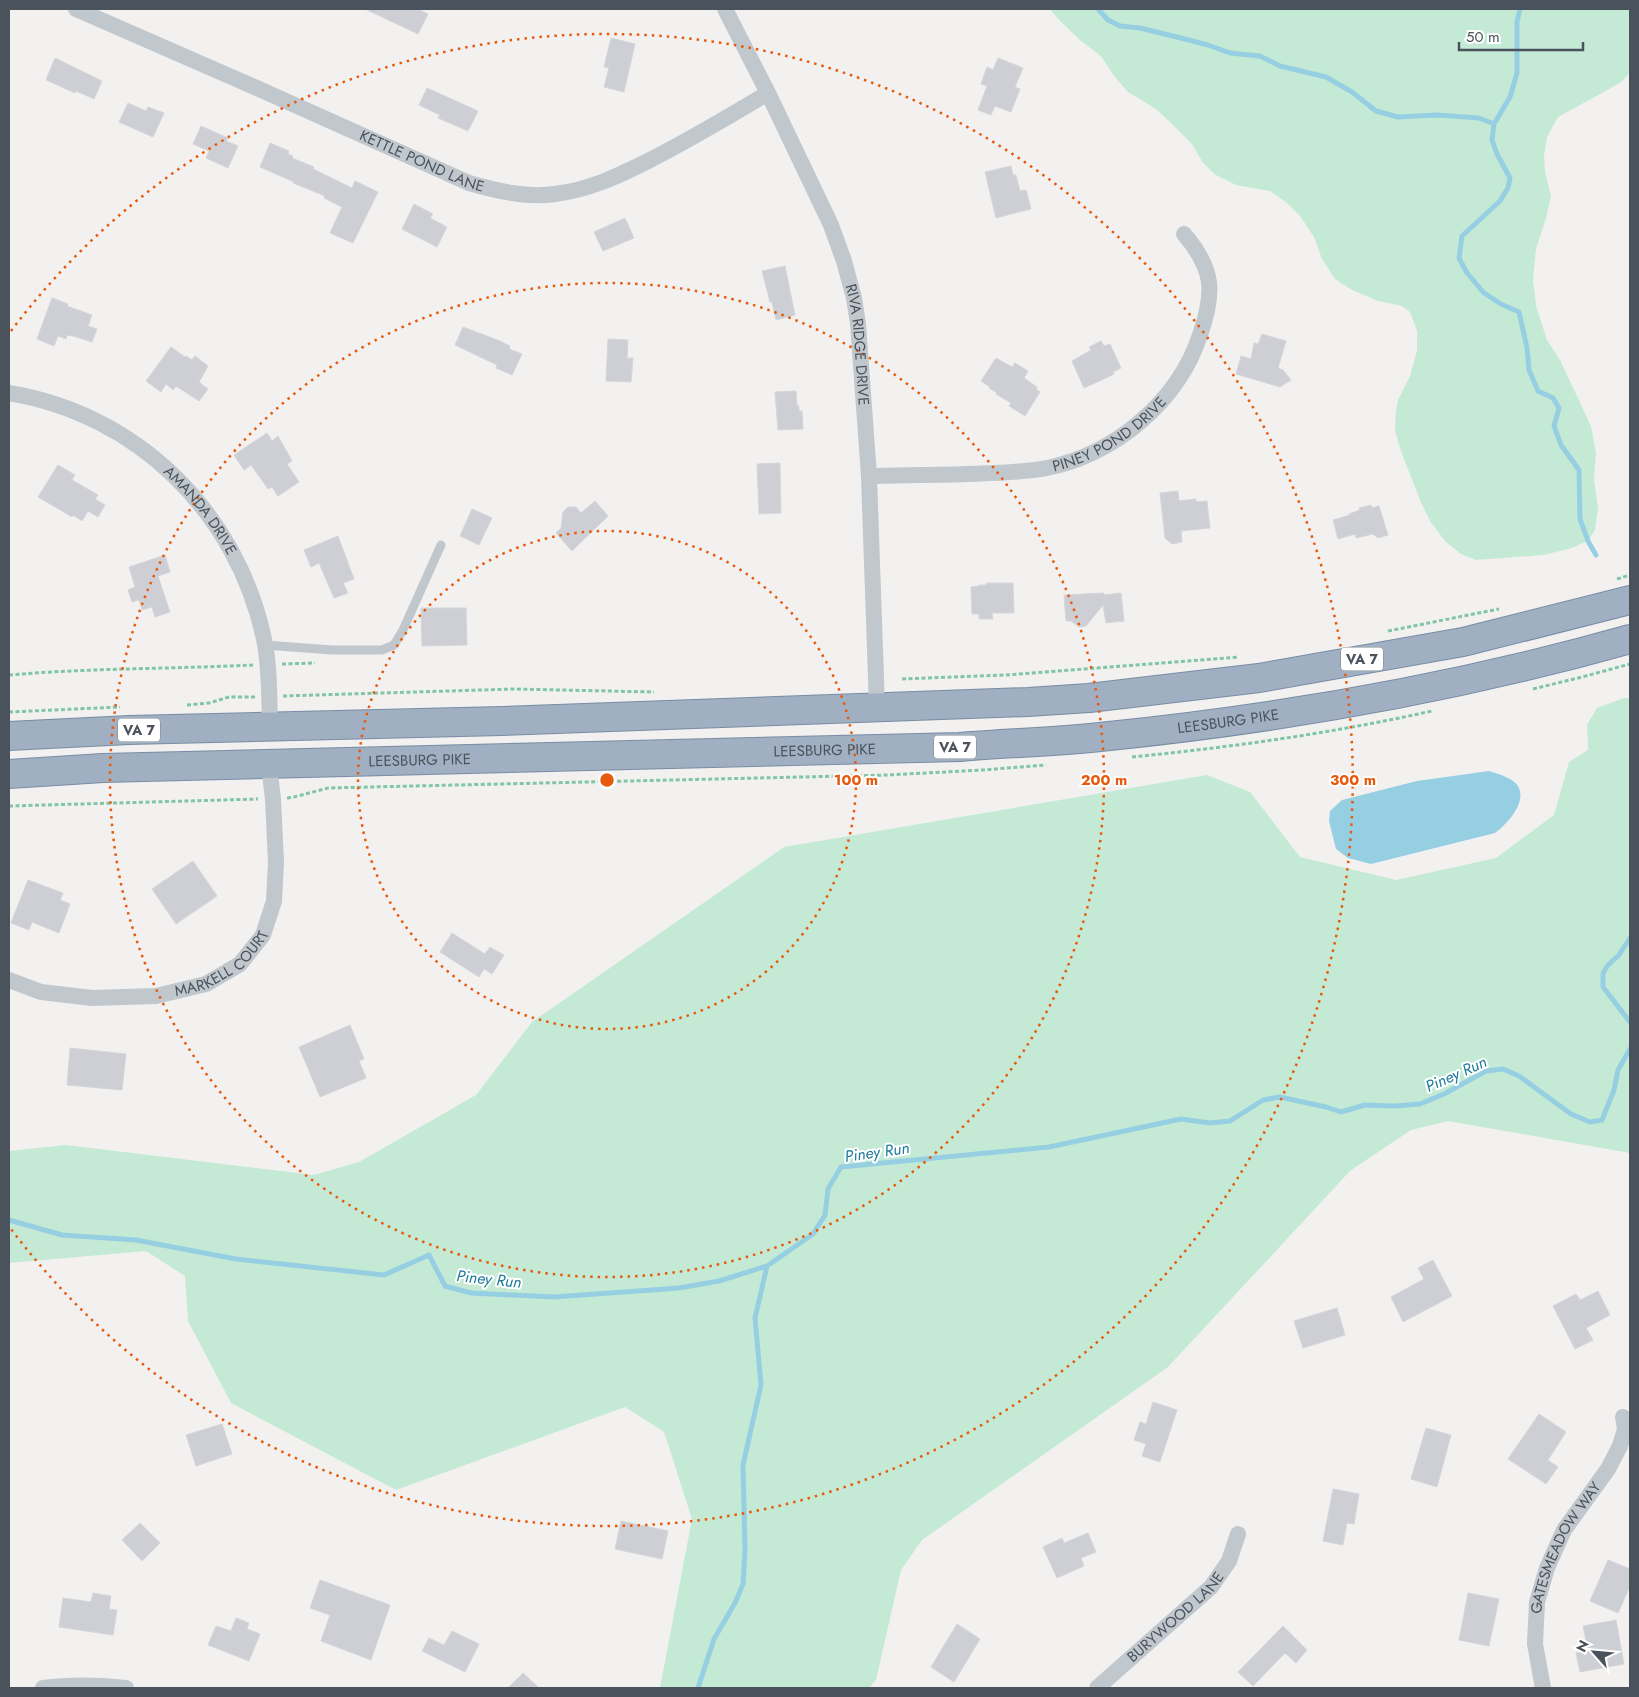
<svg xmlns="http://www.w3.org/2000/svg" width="1639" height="1697" font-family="Jost,sans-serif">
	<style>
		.green { fill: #c4ead5 }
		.water { fill: #97cfe2 }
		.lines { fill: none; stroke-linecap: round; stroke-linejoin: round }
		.stream { stroke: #97cfe2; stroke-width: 5 }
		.building { fill: #cecfd4; stroke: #d5d6db }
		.trunk-casing { stroke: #798ca5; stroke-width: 30 }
		.path { stroke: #80c5a6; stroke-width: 3; stroke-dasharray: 4 2.5; stroke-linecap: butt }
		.service { stroke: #c0c7cd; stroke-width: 9 }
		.minor { stroke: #c0c7cd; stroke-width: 16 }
		.trunk { stroke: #a0b0c2; stroke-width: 28 }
		.ring { fill: none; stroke: #e8590c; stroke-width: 2.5; stroke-dasharray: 2.5 5 }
		.labels { text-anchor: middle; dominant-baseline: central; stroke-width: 4; stroke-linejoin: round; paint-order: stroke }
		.shield { fill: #fff; stroke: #80868d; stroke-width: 1 }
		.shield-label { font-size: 14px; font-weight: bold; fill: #4a525c }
		.street-label { font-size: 15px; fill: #4a525c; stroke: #fff }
		.water-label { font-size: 16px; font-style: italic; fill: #1d7a9c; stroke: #fff }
		.centre { fill: #e8590c; stroke: #fff; stroke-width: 2.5 }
		.ring-label { font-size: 15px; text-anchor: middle; font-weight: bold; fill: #e8590c; stroke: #fff; stroke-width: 4; stroke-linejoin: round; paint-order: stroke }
	</style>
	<rect width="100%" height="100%" fill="#f2f1f0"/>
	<path class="green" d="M1050 9H1630V73L1620 83 1558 117 1547 137 1544 156 1545 172 1551 196 1546 218 1536 249 1533 279 1536 306 1547 340 1560 360 1591 426 1596 453 1594 479 1598 509 1595 530 1588 541 1569 549 1543 555 1476 560 1461 554 1445 541 1430 521 1420 500 1402 454 1395 431 1396 411 1398 400 1410 376 1417 351V331L1410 312 1402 306 1378 301 1352 290 1335 279 1322 259 1314 237 1300 216 1287 203 1270 191 1236 185 1216 175 1203 163 1192 144 1171 123 1156 109 1128 92 1114 76 1101 56 1081 41 1059 20Z
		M1624 698H1630V1153L1448 1121 1411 1130 1350 1171 1168 1367 922 1540 901 1570 876 1680 869 1688H660L692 1519 664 1432 625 1407 396 1490 231 1403 188 1321 185 1276 146 1251 9 1263V1151L66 1145 314 1175 359 1162 476 1095 532 1022 784 847 1207 775 1250 792 1300 857 1396 880 1496 858 1554 815 1569 762 1588 750 1587 725 1597 708Z"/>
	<path class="water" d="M1489 771C1498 774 1515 778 1519 788 1526 804 1506 825 1495 833L1371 864 1348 858 1336 849 1329 821 1330 811 1342 800 1417 781Z"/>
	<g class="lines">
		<path class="stream" d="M1098 9 1108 20 1120 26 1140 28 1181 38 1208 45 1230 53 1260 56 1280 66 1326 77 1352 92 1376 111 1398 117 1437 115 1479 118 1494 124
			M1520 9 1517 22V73L1510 97 1494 124 1492 140 1497 154 1510 178 1508 188 1500 201 1462 236 1459 258 1467 273 1484 293 1501 304 1519 312 1527 348 1529 370 1538 391 1553 398 1559 408 1554 426 1561 445 1579 470 1580 519 1588 541 1596 555
			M1630 938 1619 955 1608 965 1603 973V987L1630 1022
			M9 1220 62 1235 136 1240 236 1259 384 1275 429 1255 445 1286 471 1293 554 1297 679 1288 719 1281 767 1266 813 1234 825 1215 828 1189 841 1167 1049 1147 1181 1119 1210 1123 1230 1121 1263 1100 1280 1097 1326 1107 1341 1112 1365 1105 1395 1106 1420 1104 1444 1094 1486 1071 1503 1069 1519 1076 1571 1114 1590 1122 1602 1120 1614 1090 1618 1070 1630 1049
			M698 1688 714 1639 735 1603 743 1584 745 1550 743 1465 761 1385 755 1318 767 1266"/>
	</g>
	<path class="building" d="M365 9H418L428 14 418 34Z
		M611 38 635 44 624 92 604 87 609 68 604 67Z
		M55 58 102 81 94 99 76 91 75 93 46 80Z
		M998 58 1023 68 1015 87 1020 89 1011 112 995 106 991 115 978 110 987 86 981 84 987 67 993 70Z
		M427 88 478 111 468 131 438 118 440 115 419 105Z
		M128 103 146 111 148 107 164 113 153 137 119 122Z
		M201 126 228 138 226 141 238 146 228 168 206 158 209 151 193 144Z
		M270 143 289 151 288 154 293 156 292 158 314 167 313 169 352 188 355 181 378 192 353 243 330 233 342 207 324 198 325 196 293 183 294 182 260 167Z
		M1011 166 1013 175H1016L1020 191 1026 190 1031 209 996 218 985 172Z
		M414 204 433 214 430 218 447 227 437 247 402 229Z
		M625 218 634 238 603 251 594 232Z
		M785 266 795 315 776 320 772 302H770L762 271Z
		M52 298 68 304 67 306 92 315 88 326 97 329 92 342 73 336 67 335 66 339 58 336 54 346 37 339Z
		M463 327 500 341 510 346 509 349 522 354 512 375 496 368 497 365 455 345Z
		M1262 334 1286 341 1278 368 1283 370 1291 380 1280 387 1236 374 1241 356 1251 359 1254 343 1258 344Z
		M608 339 628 340 627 358H633L631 382 606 381Z
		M1101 341 1104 346 1110 344 1121 368 1113 372 1114 374 1108 377 1084 388 1072 361 1091 350 1089 347Z
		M171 347 185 357 186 356 192 360 195 356 208 366 199 382 208 389 199 401 176 386 173 390 166 384 161 392 146 381Z
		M996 358 1012 367 1015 363 1028 371 1024 378 1037 387 1036 389 1040 392 1025 416 1009 406 1011 403 996 394 997 393 989 388 990 387 981 381Z
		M796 391 797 406H799V411H802L803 429 778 430 775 392Z
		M267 433 272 441 278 436 292 461 287 464 299 482 278 496 272 487 268 489 251 465 244 470 234 455Z
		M780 463 781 513 759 514 757 464Z
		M58 465 75 475 72 480 98 495 95 499 105 505 98 517 88 511 82 521 73 515 72 517 38 497Z
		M1178 491 1179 501 1196 499V502L1207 501 1210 528 1181 531 1182 542 1172 544 1165 538 1160 493Z
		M595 501 608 516 572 551 556 533 561 528 563 512 568 507H576L581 513Z
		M1371 505 1372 508 1379 506 1388 535 1378 538 1373 534 1356 538 1355 534 1338 539 1333 520 1350 515 1349 514 1360 510 1359 508Z
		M472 509 492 518 479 545 460 536Z
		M338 536 354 579 343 583 348 593 334 598 319 563 311 567 304 550Z
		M165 555 170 572 158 576 170 612 155 617 152 607 142 610 139 600 132 602 128 590 135 587 129 567Z
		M986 583H1013L1014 613H992L993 619H979V614H972L971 587 979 586V585H987Z
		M1104 593V595L1121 593 1124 621 1106 623 1103 605 1086 626 1079 627 1071 621H1066L1064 595Z
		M421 608H466L467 645 422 646Z
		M193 861 217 896 176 924 152 889Z
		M28 880 63 893 60 900 70 904 59 933 32 922 29 930 11 923Z
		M452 933 485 954 490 947 504 955 492 974 484 969 479 977 440 952Z
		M350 1025 364 1059 359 1061 366 1078 320 1097 299 1047Z
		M70 1048 126 1054 122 1090 67 1085Z
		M1433 1260 1452 1296 1403 1322 1391 1297 1424 1279 1418 1268Z
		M1598 1291 1610 1315 1586 1328 1593 1340 1575 1349 1553 1306 1576 1294 1580 1300Z
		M1337 1308 1345 1335 1303 1348 1294 1321Z
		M1153 1402 1177 1410 1160 1462 1142 1456 1146 1444 1134 1440 1140 1422 1146 1424Z
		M1539 1414 1566 1432 1548 1460 1558 1467 1546 1484 1508 1459Z
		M222 1424 232 1454 196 1466 186 1435Z
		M1426 1428 1451 1435 1437 1487 1411 1479Z
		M1333 1489 1359 1494 1354 1524 1347 1523 1343 1545 1323 1541Z
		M621 1521 668 1531 662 1559 615 1549Z
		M140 1523 160 1543 142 1561 122 1540Z
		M1088 1533 1096 1552 1081 1558 1084 1566 1057 1578 1043 1547 1062 1538 1064 1543Z
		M1608 1560 1630 1569V1586L1618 1613 1590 1601Z
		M320 1580 390 1605 371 1660 321 1641 330 1615 310 1608Z
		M93 1593 111 1596 109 1609 117 1610 113 1635 59 1627 63 1598 91 1602Z
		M1468 1593 1499 1599 1489 1646 1459 1640Z
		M236 1618 249 1623 247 1629 260 1634 249 1661 208 1645 216 1626 231 1631Z
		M1616 1620 1624 1664 1580 1672 1576 1653 1588 1651 1583 1626Z
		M957 1624 980 1639 954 1682 931 1667Z
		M1283 1626 1307 1650 1296 1663 1285 1653 1253 1686 1238 1672Z
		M452 1631 479 1644 465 1672 422 1651 429 1638 444 1645Z
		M523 1673 539 1688H508Z"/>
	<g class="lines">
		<g class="trunk-casing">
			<g id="trunk">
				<path d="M9 736 129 730 502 721 1028 702 1089 698 1259 678 1463 642 1630 600"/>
				<path id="s8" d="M9 774 103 768 960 747C1007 743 1053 742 1100 737 1279 719 1457 688 1630 639"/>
			</g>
		</g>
		<path class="path" d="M1617 579 1630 575
			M1388 631 1499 609
			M282 664 315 663
			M9 675C90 668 172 669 253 665
			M902 679 1006 675 1239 657
			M1533 689 1582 677 1630 664
			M283 696 514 689 654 692
			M187 705 209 703 229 697H255
			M9 712 120 707
			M1132 757C1233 747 1333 733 1432 711
			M287 798 294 797 328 788 887 775 983 770 1046 765
			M9 806 258 799"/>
		<path class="service" d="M265 645 332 650H382L394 645 403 630 441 545"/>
		<g class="minor">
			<path id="s1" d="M76 9 259 89 469 183C497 191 526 198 555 194 589 190 618 176 648 161 689 140 728 117 768 93"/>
			<path id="s2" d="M725 9 768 93 831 225 844 261 854 298 858 324 869 476 877 707"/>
			<path id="s3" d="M9 393C137 414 237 512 264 639 270 667 269 698 270 726"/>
			<path id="s4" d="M869 476C902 475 934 475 967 474 994 473 1020 473 1047 468 1115 454 1178 402 1200 335 1215 292 1214 269 1184 234"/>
			<path id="s5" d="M9 980 41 992 92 998 156 996 206 984 240 964 263 935 274 901 276 862 273 799 269 765"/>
			<path d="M43 1688C72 1684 97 1685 126 1688"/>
			<path id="s6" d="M1097 1688 1211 1587 1229 1561 1238 1534"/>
			<path id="s7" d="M1543 1688 1535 1644 1537 1602 1547 1568 1564 1530 1608 1469 1620 1446 1625 1429 1623 1417"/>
		</g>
		<use href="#trunk" class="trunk"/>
	</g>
	<g class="ring">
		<circle cx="607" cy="780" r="249"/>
		<circle cx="607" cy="780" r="497"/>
		<path d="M11 331A746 746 0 1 1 11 1229"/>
	</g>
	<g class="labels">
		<g class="shield">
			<rect x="1341" y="647.5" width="42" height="23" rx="4"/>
			<rect x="118" y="718.5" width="42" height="23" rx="4"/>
			<rect x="934" y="735.5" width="42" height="23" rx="4"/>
		</g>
		<g class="shield-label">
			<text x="1362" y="659">VA 7</text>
			<text x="139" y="730">VA 7</text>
			<text x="955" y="747">VA 7</text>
		</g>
		<g class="street-label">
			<text stroke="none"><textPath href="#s1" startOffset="378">KETTLE POND LANE</textPath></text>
			<text stroke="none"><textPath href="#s2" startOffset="364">RIVA RIDGE DRIVE</textPath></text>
			<text stroke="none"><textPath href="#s4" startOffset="250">PINEY POND DRIVE</textPath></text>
			<text stroke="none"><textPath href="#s3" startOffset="231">AMANDA DRIVE</textPath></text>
			<text stroke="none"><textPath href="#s8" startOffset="1221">LEESBURG PIKE</textPath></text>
			<text stroke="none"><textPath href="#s8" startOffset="816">LEESBURG PIKE</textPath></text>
			<text stroke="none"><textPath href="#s8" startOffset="411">LEESBURG PIKE</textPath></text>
			<text stroke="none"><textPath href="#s5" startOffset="225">MARKELL COURT</textPath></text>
			<text stroke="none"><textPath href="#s7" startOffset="148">GATESMEADOW WAY</textPath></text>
			<text stroke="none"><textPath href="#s6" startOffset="106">BURYWOOD LANE</textPath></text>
		</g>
		<g class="water-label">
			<text transform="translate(1456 1074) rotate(-24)">Piney Run</text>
			<text transform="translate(877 1152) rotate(-8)">Piney Run</text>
			<text transform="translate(489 1279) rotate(6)">Piney Run</text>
		</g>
	</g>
	<circle cx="607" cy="780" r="8" class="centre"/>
	<g class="ring-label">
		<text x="856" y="785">100 m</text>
		<text x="1104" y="785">200 m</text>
		<text x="1353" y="785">300 m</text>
	</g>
	<rect width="1639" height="1697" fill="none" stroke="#4a525c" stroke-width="20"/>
	<g transform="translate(1594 1652) rotate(297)" stroke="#ffffff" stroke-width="4" paint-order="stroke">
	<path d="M0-4L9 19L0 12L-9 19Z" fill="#4a525c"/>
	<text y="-8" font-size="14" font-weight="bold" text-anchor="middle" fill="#4a525c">N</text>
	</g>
	<path d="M1459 42v8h124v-8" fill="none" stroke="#4a525c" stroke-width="2.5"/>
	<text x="1466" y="42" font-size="15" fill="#4a525c" stroke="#ffffff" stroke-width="4" paint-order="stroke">50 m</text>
</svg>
